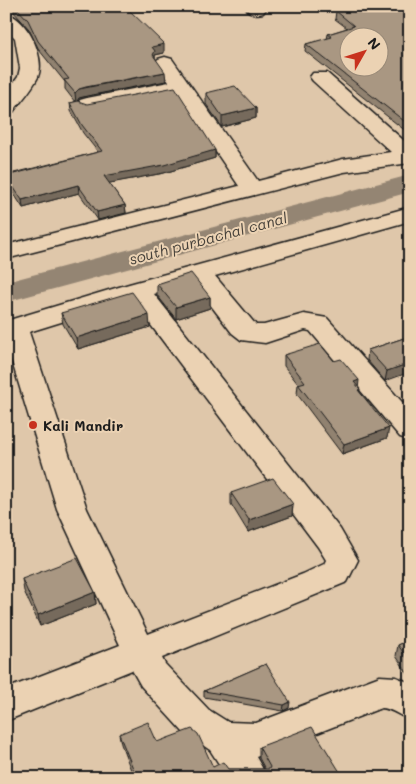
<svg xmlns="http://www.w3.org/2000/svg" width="416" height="784" font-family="Mali,sans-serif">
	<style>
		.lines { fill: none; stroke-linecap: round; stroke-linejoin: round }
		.canal { fill: #948573; fill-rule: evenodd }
		.minor-casing { stroke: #1c1c1c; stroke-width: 3 }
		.minor { fill: #ebd2b3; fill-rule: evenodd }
		.wall { fill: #918270; stroke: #1c1c1c }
		.shaded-wall { fill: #766a5b; stroke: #1c1c1c }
		.building { fill: #a99782; stroke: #1c1c1c; fill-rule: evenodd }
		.poi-dot { fill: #c8321e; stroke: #ebd2b3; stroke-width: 2 }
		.labels { text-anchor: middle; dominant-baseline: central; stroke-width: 4; stroke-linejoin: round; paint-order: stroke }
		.poi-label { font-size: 14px; font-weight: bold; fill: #1c1c1c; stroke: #ebd2b3; text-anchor: start }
		.water-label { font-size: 15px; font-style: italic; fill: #46413a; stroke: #ebd2b3 }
	</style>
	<rect width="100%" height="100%" fill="#dfc7aa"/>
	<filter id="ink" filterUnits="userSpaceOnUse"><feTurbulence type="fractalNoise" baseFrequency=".02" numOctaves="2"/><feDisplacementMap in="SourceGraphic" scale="10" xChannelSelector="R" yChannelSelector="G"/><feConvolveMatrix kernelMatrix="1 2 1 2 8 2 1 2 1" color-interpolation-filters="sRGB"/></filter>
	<g filter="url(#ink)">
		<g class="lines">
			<path class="canal" d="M410 175V192L6 302V282Z"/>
			<g class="minor-casing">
				<path id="minor" d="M244 6H264L266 9 263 13C255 15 249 14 244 6Z
					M364 6H398L395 10 370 15 364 14 361 10Z
					M6 13C27 18 46 57 38 77 32 89 21 101 13 112L6 114V93L18 77 20 68 15 38 6 29Z
					M165 57 172 59 258 181 343 159 391 152 313 81 310 77 313 73H327L410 146V163L344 172 6 259V245L239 186 176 93 87 110 80 108 77 104 80 100 87 98 169 82 155 63 158 59Z
					M410 207V221L215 276 256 325H264L304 314 327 318 410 411V440L400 437 310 331 305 330 265 343 241 340 232 333 193 282 154 294 340 529 358 560 347 582 162 658 165 664 209 710 228 722 256 723 380 676 396 677 410 683V720C400 716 391 708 381 708L256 757 268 778H228L210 750 183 732 141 686 132 670 6 721V689L120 645 57 509 6 342V321L129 284ZM132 300 318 547 326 560 324 564 303 574 148 634 87 509 29 332Z"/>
			</g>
			<use href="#minor" class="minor"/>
		</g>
		<path class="wall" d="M11 6H125L164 53 155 55V58L166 81 87 96 79 98 76 102 215 150V158L164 173 109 183 125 205 126 213 98 220 79 193 23 208 7 183 6 175 98 152 83 133 71 111 70 103 75 102 65 89V82L39 50 29 29 12 10Z
			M410 6V131L407 132 305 51 306 44 327 39 328 34 347 28 335 19 336 11 364 9 371 10Z
			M206 93 256 108V118L222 127 206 104Z
			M157 284 210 297V308L176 319 157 295Z
			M61 313 150 327 78 349 63 324Z
			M410 336 385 381 367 360 368 350Z
			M284 355 334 361 360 389 359 391 387 438 342 454 297 394 298 384 284 366Z
			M231 493 293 504 292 516 248 532 231 504Z
			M22 579 95 592 96 604 40 626 24 591Z
			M410 640V677L396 656 398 645Z
			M266 664 289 708 283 711 204 697V691Z
			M119 734 157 742 213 767 228 769H265L259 758V747L339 778H134L121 744Z"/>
		<path class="shaded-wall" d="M164 44V53L155 55V60L153 64 152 47Z
			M165 72 166 81 87 96 79 98 76 103 75 93 79 89Z
			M256 108V118L222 127V116Z
			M408 124H410V131L407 132Z
			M215 150V158L164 173 105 184 104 176Z
			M78 185 79 193 23 208 22 200Z
			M125 205 126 213 98 220 97 212Z
			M210 297V308L176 319V307Z
			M149 315 150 327 78 349 76 338Z
			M410 363V372L385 381 387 371Z
			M359 380 358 390 360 389 358 399 354 382Z
			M389 428 387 438 342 454 344 444Z
			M293 504 292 516 248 532 249 520Z
			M95 592 96 604 40 626 38 615Z
			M290 702 289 708 283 711 284 705Z
			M340 772 339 778H328Z"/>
		<path class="building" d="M15 6H125L164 44 152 47 155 51 153 55 165 72 86 87 79 89 75 93 64 80 69 79 38 41 28 20Z
			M358 6H362L364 9 371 10 387 6H410V124H408L306 44 332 37 328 34 354 26 336 11ZM348 38H378V68H348Z
			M235 86 256 108 222 116 206 93Z
			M175 87 215 150 164 165 104 176 125 205 97 212 78 185 22 200 6 176 102 151 82 125 70 103 78 101 87 104Z
			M191 273 210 297 176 307 157 284Z
			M132 292 149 315 76 338 61 313Z
			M410 336V363L387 371 368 350Z
			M320 344 334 361 341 359 359 380 354 382 360 389 358 390 389 428 344 444 298 384 305 382 284 355Z
			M273 478 293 504 249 520 231 493Z
			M77 558 95 592 38 615 22 579Z
			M410 640V662L398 645Z
			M266 664 290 702 284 705 204 691Z
			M148 722 157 742 192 729 198 734 213 767 223 762 228 769H269L270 767 259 747 312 727 340 772 328 778H137L119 734Z"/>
	</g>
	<circle class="poi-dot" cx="33" cy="425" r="5"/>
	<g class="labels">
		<g class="poi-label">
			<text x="43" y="425">Kali Mandir</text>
		</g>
		<g class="water-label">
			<text transform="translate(208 238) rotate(-15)">south purbachal canal</text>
		</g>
	</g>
	<rect width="416" height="784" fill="none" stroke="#ebd2b3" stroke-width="25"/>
	<rect x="12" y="12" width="391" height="759" fill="none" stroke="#1c1c1c" stroke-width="2" filter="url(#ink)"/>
	<g transform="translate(364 52) rotate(51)"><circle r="24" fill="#ebd2b3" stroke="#988977"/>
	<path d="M0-4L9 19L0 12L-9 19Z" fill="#c8321e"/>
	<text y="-8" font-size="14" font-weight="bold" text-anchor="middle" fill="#1c1c1c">N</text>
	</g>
</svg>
